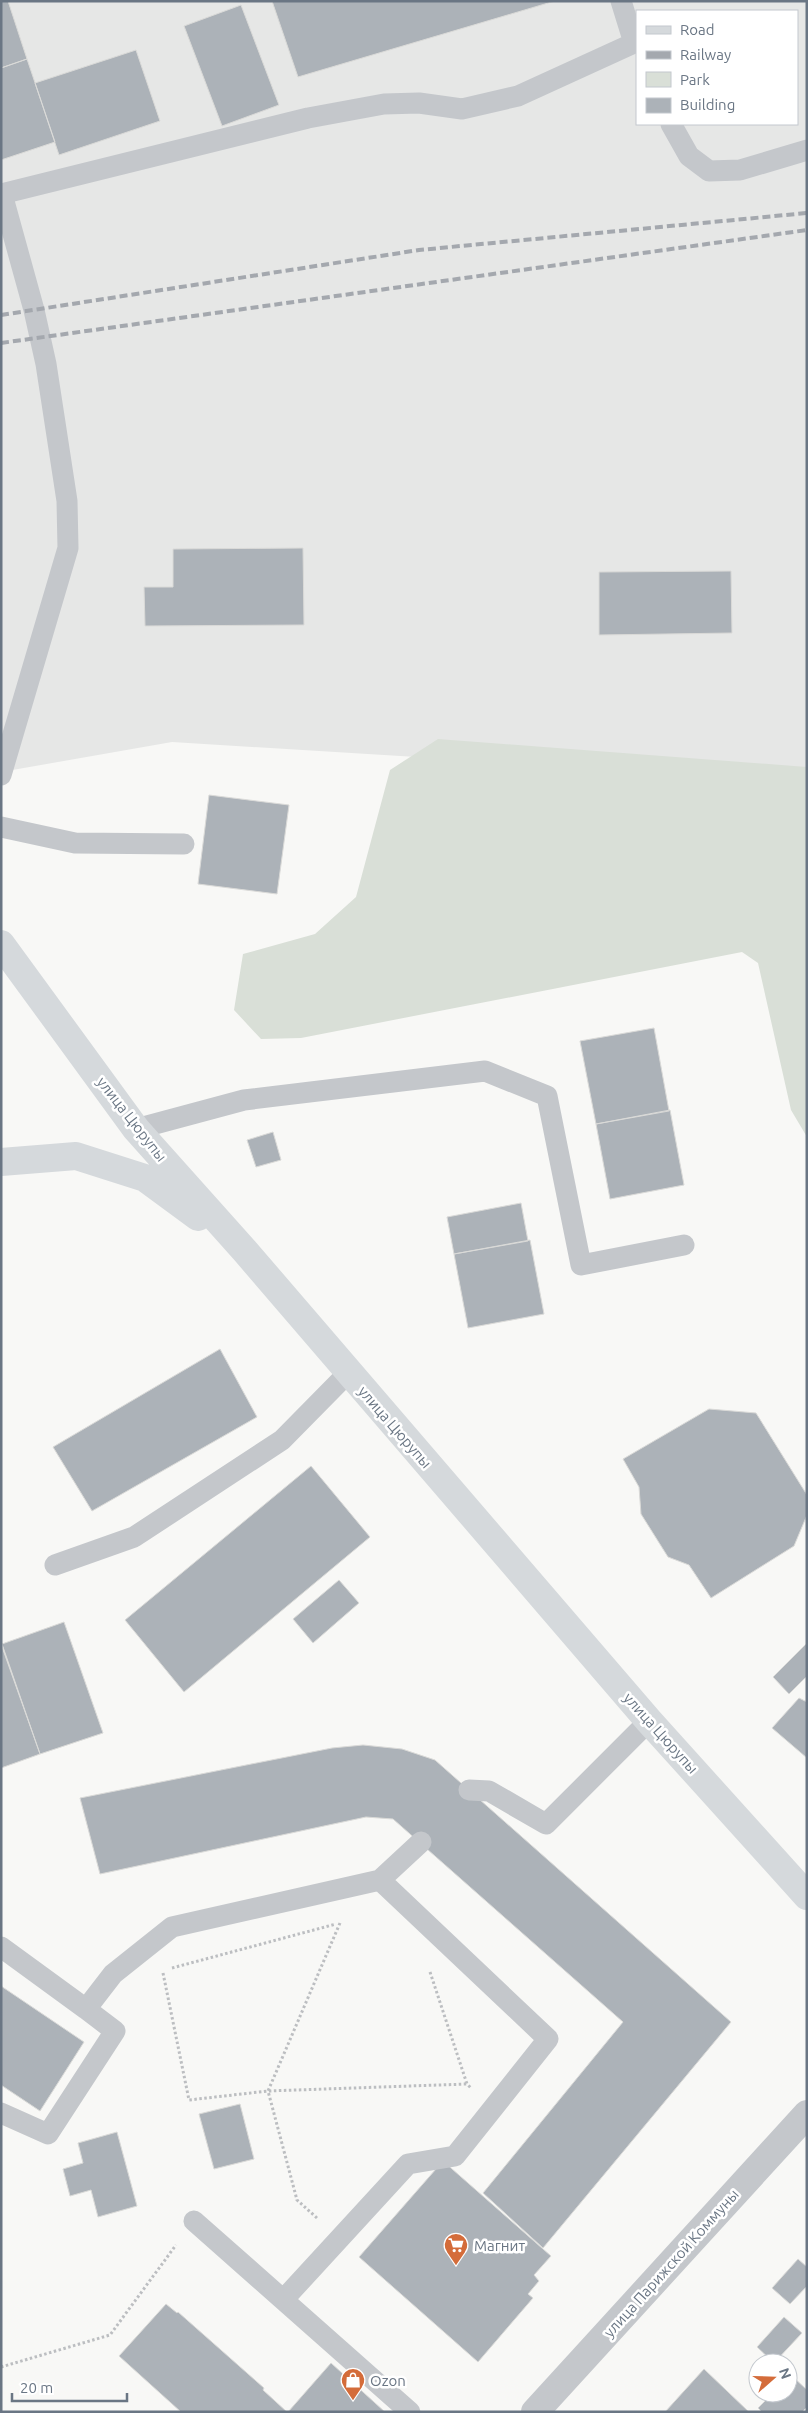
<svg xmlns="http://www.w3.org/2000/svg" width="808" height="2413" font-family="Ubuntu,sans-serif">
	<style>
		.built { fill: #e6e7e6; fill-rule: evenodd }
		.green { fill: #d9dfd7 }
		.building { fill: #acb2b8; stroke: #dadad8 }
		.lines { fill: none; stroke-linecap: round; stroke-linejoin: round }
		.path { stroke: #bcbec1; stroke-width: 3; stroke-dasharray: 2.5 2.5; stroke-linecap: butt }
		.service { stroke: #c4c7cb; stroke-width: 21 }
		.minor { stroke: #c4c7cb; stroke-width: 28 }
		.secondary { stroke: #d5d9dc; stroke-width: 28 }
		.rail { stroke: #a4a8ae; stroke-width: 4; stroke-dasharray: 8 4; stroke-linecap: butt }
		.labels { text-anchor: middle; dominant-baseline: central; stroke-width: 5; stroke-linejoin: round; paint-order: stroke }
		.street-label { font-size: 15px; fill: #6a7684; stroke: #fff }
		.poi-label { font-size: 15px; fill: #6a7684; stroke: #fff; text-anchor: start }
	</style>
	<rect width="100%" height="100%" fill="#f8f8f6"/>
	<path class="built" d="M1 1H807V781L172 742 1 772ZM637 11H797V124H637Z"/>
	<path class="green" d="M438 739 807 767V1137L791 1110 758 963 742 952 301 1038 261 1039 234 1010 243 954 315 934 356 897 390 770Z"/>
	<path class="building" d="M1 1H8L27 59 1 68Z
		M272 1H555L298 77Z
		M241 5 279 105 222 126 184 26Z
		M136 50 160 121 59 155 35 83Z
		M27 59 55 142 1 160V68Z
		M303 548 304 625 145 626 144 587H173V549Z
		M731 571 732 633 599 635V572Z
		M209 795 289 805 277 894 198 884Z
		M654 1028 669 1111 596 1124 580 1041Z
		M670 1110 684 1185 610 1199 596 1124Z
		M273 1132 281 1160 256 1167 247 1140Z
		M521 1203 528 1241 454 1254 447 1217Z
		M530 1240 544 1314 468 1328 454 1254Z
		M220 1349 257 1417 92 1511 53 1447Z
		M709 1409 756 1413 807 1495V1515L794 1546 711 1598 689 1565 668 1557 641 1514 639 1487 623 1459Z
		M311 1466 370 1537 184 1692 125 1620Z
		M339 1580 359 1603 313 1643 293 1619Z
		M64 1622 103 1733 40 1754 2 1644Z
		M807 1643V1676L789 1694 773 1677Z
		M1 1644 40 1754 1 1768Z
		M799 1698 807 1702V1758L772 1728Z
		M363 1745 402 1749 435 1760 731 2022 543 2248 483 2193 623 2022 393 1819 366 1817 100 1874 80 1798 332 1748Z
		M1 1986 84 2042 40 2111 1 2085Z
		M240 2104 254 2159 214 2169 199 2114Z
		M117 2132 137 2206 98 2217 91 2190 70 2196 63 2169 83 2163 78 2143Z
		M443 2161 551 2256 534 2275 539 2281 528 2294 533 2298 478 2362 359 2257Z
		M798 2259 807 2267V2286L790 2304 772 2288Z
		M166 2304 177 2313 178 2312 264 2388 263 2390 287 2412H181L119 2356Z
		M784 2317 802 2333 774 2363 757 2347Z
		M331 2363 385 2412H288Z
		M704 2369 749 2412H665Z
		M790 2374 807 2390V2407L802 2412H762L758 2408 773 2393H788V2377Z"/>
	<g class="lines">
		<path class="path" d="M172 1968 336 1924
			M430 1972 467 2084 471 2088
			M163 1973 189 2100 268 2091 467 2084
			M317 2218 297 2200 268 2091 340 1923
			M1 2367 110 2335 176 2245"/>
		<path class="service" d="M671 124 689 156 709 171 740 170 807 150
			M1 194 308 118 384 104 419 103 462 109 518 96 634 43 621 1
			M1 775 68 548 67 501 46 364 34 310 2 194
			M1 827 75 843 184 844
			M136 1129 244 1100 485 1071 547 1096 581 1265 684 1245
			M55 1565 134 1537 282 1440 349 1372
			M469 1790 489 1791 546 1824 649 1721
			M380 1880 421 1842
			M1 1947 86 2009 113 1974 172 1927 380 1880 548 2039 455 2156 408 2164 284 2299
			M1 2113 48 2134 115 2031 86 2009
			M194 2221 410 2412"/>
		<path class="minor" d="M535 2412 807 2114"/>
		<path class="secondary" d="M1 944 136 1129 245 1251 649 1721 807 1896
			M1 1162 76 1156 145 1178 198 1217"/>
		<path class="rail" d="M1 315 419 250 807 213
			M1 343 807 230"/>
	</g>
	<defs>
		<g id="supermarket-pin" transform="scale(1.25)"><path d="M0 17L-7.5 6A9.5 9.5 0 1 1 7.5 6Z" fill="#d46c3a" stroke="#fff"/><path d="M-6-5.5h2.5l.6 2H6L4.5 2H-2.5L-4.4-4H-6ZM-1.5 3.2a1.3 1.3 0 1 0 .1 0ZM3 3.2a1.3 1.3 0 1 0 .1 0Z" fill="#fff"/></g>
		<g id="shop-pin" transform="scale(1.25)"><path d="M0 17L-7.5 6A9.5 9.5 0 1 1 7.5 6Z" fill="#d46c3a" stroke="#fff"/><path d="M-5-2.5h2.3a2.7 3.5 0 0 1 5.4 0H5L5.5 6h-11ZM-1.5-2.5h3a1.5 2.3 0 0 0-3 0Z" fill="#fff"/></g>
	</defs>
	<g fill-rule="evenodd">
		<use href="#supermarket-pin" x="456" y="2245"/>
		<use href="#shop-pin" x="353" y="2380"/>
	</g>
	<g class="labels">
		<g class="street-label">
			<text transform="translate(132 1119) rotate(52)">улица Цюрупы</text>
			<text transform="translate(395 1427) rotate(49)">улица Цюрупы</text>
			<text transform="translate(661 1733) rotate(48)">улица Цюрупы</text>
			<text transform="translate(671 2263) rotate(-48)">улица Парижской Коммуны</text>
		</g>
		<g class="poi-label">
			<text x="474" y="2245">Магнит</text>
			<text x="370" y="2380">Ozon</text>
		</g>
	</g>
	<rect width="808" height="2413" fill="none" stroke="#6a7684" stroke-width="5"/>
	<rect x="636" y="10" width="162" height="115" fill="#ffffff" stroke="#c3c8ce"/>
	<rect x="646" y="26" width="25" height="8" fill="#d5d9dc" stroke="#c3c8ce"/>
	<text x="680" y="35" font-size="15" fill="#6a7684">Road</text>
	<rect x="646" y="51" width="25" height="8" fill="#a4a8ae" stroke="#c3c8ce"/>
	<text x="680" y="60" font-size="15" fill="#6a7684">Railway</text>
	<rect x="646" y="72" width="25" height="15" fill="#d9dfd7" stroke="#c3c8ce"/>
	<text x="680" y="85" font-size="15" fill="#6a7684">Park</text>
	<rect x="646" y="98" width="25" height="15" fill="#acb2b8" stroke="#c3c8ce"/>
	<text x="680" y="110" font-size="15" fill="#6a7684">Building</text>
	<g transform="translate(773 2378) rotate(70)"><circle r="24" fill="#ffffff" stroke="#c3c8ce"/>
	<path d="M0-4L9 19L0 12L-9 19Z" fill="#d46c3a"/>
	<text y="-8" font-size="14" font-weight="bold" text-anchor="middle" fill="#6a7684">N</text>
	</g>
	<path d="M12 2393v8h115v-8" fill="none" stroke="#6a7684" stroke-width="2.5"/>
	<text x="20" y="2393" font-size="15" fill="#6a7684" stroke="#ffffff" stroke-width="4" paint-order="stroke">20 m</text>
</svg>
